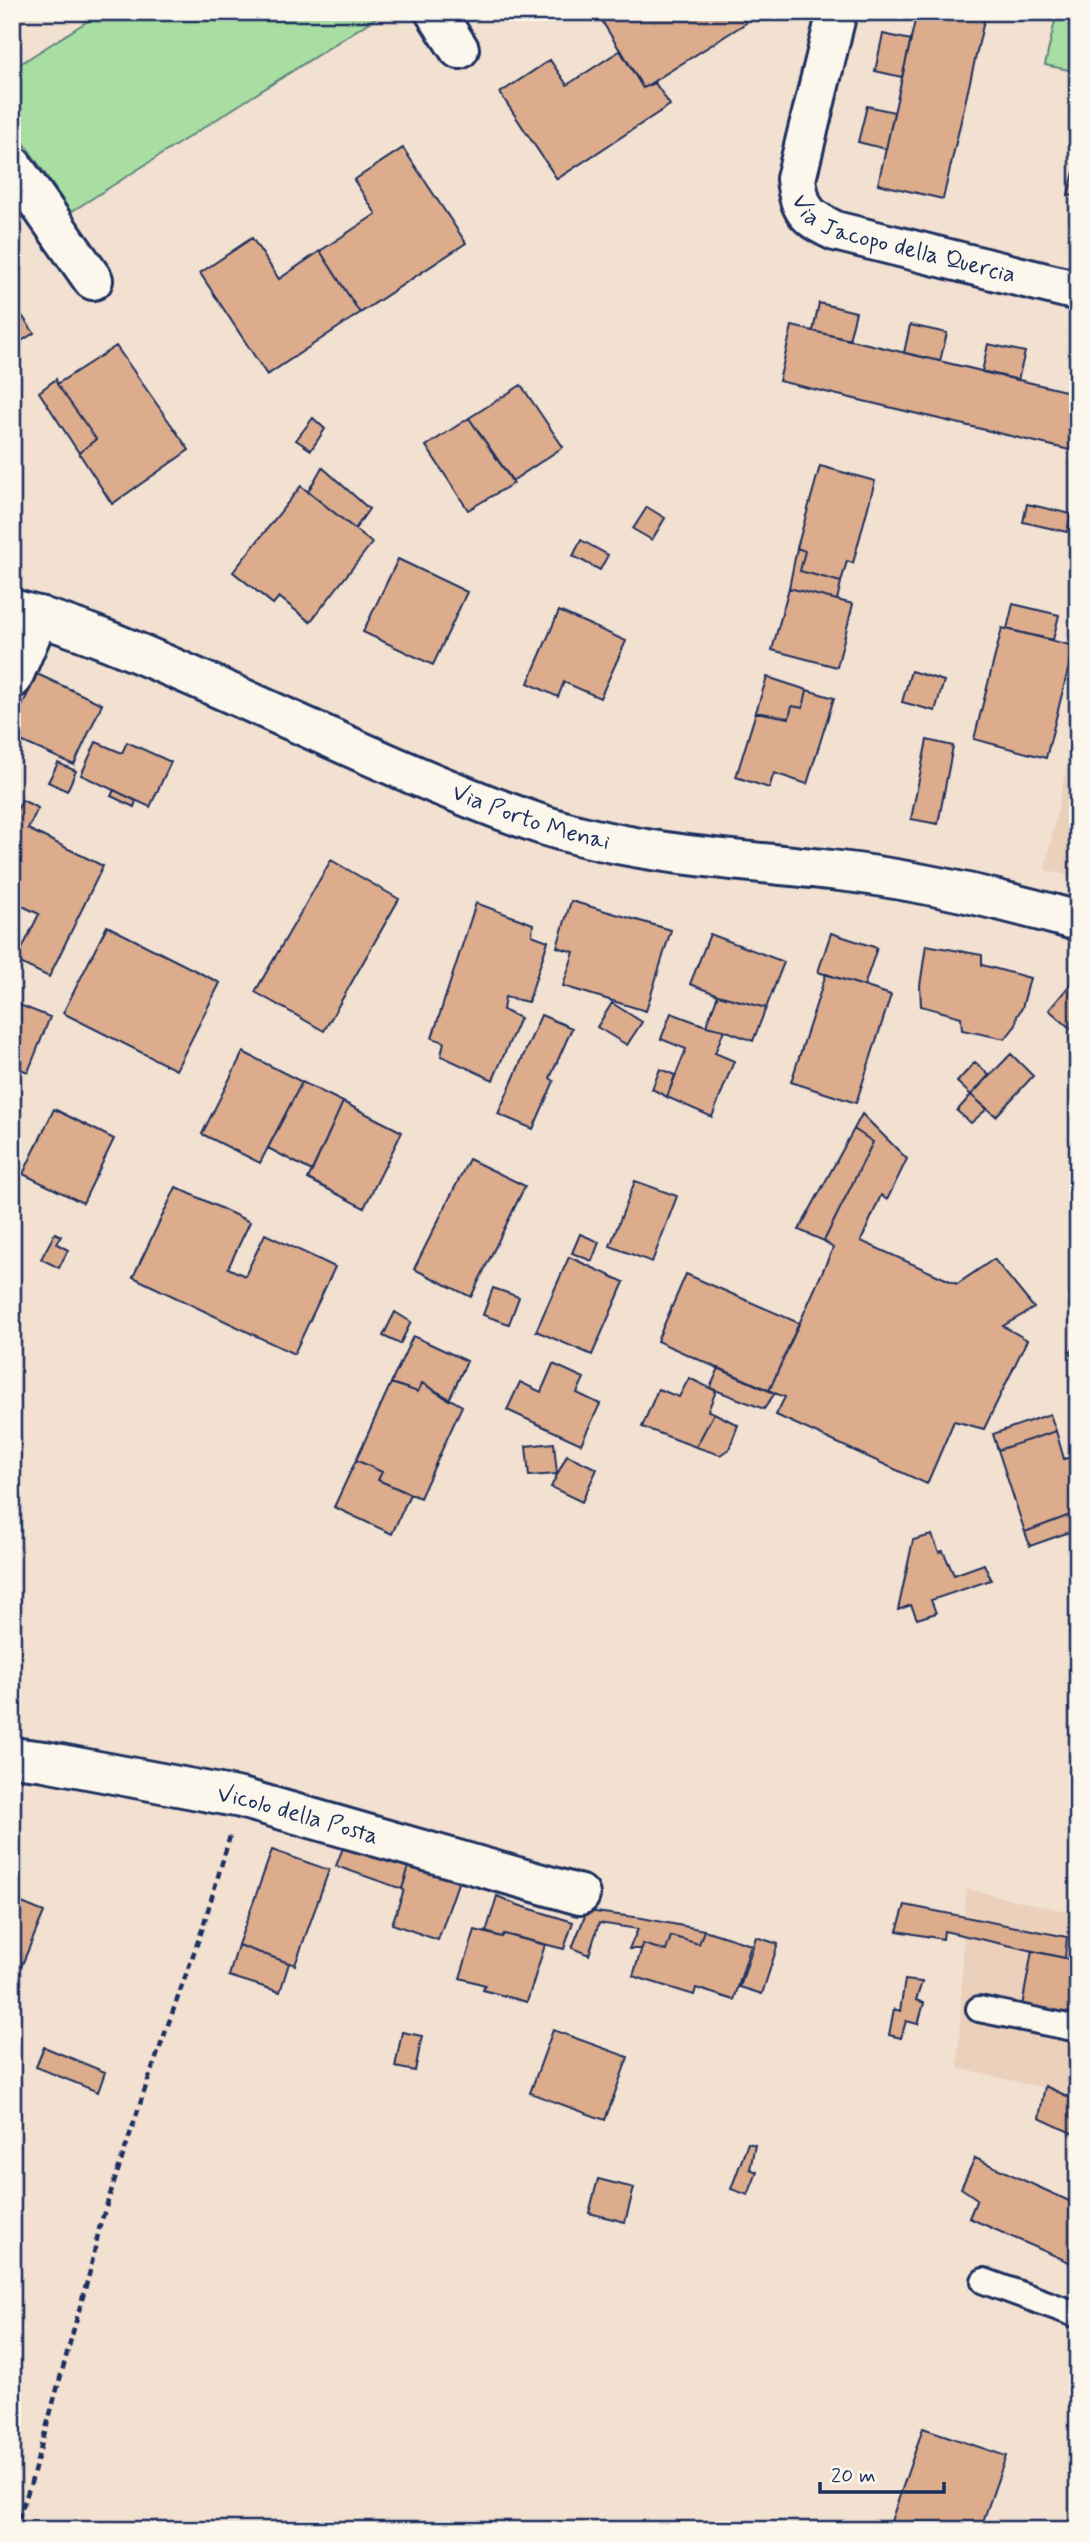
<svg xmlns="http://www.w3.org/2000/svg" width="1090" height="2542" font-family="Mynerve,sans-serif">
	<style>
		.built { fill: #ebd0bc }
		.green { fill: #a8dea1; stroke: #628680; stroke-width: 2 }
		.building { fill: #dcac8d; stroke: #1b2f5e; stroke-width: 2 }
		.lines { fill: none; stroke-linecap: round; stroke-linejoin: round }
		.lane-casing { stroke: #1b2f5e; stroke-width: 30 }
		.street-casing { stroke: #1b2f5e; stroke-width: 44 }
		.secondary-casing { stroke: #1b2f5e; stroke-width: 44 }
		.path { stroke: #1b2f5e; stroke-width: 4.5; stroke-dasharray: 7 5; stroke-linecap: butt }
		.lane { stroke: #fbf7ec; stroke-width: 24 }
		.street { stroke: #fbf7ec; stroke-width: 38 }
		.secondary { stroke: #fbf7ec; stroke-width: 38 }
		.labels { text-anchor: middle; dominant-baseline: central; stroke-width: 7; stroke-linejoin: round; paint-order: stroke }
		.street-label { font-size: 24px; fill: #1b2f5e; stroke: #fbf7ec }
	</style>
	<rect width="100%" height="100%" fill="#f2e0d0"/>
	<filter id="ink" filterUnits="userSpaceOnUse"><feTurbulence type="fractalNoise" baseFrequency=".0143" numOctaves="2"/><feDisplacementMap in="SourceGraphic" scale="14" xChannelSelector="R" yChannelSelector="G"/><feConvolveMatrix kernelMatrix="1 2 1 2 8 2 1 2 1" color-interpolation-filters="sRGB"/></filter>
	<g filter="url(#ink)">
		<path class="built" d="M1078 714V878L1045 870Z
			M966 1889 1078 1914V2096L958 2068Z"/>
		<path class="green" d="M102 12H385L71 212 12 125V69Z
			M1057 12H1078V72L1045 65Z"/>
		<path class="building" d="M605 12H739L746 23 643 88 599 16Z
			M917 12H986L943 199 878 184Z
			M883 34 911 40 902 77 875 71Z
			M621 50 643 88 655 83 670 105 557 179 500 93 550 60 567 85Z
			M867 106 894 112 886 149 858 142Z
			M403 148 466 243 360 313 320 251 376 214 354 180Z
			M1078 157V197L1068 195Z
			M252 238 279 279 320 251 360 313 267 375 200 273Z
			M12 301 34 333 12 347Z
			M819 303 856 312 849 340 813 331Z
			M910 325 947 333 940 361 904 353Z
			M792 326 1078 394V452L779 381Z
			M988 344 1025 352 1018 380 982 372Z
			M116 346 189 450 112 504 79 453 96 439 57 384Z
			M1076 364H1078V394L1069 392Z
			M56 379 57 384 96 439 79 453 39 392Z
			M521 385 563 447 512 481 469 418Z
			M313 418 325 429 311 450 296 440Z
			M469 418 514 483 468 510 426 446Z
			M820 466 875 481 853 563 847 561 841 582 800 571 805 551 797 548Z
			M322 467 369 509 355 529 308 492Z
			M301 486 372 543 310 622 279 597 273 604 233 572Z
			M1027 504 1071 514 1067 532 1023 522Z
			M647 507 665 518 652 540 633 529Z
			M581 540 608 555 600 570 573 556Z
			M797 548 805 551 800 571 841 582 837 600 789 588Z
			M398 559 467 592 433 665 363 632Z
			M789 588 853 604 837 667 772 650Z
			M1013 604 1059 615 1053 640 1007 629Z
			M559 611 626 641 600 698 564 682 558 697 528 683Z
			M1002 628 1074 646 1046 758 974 739Z
			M911 671 944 681 935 711 902 702Z
			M37 674 102 704 74 765 12 737V727Z
			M767 677 807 690 803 708 792 706 789 718 756 712Z
			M807 690 834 698 807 784 774 773 769 788 736 777 756 712 789 718 792 706 803 708Z
			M927 740 953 746 938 824 911 819Z
			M96 742 122 753 127 742 171 762 150 807 81 775Z
			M58 763 76 771 67 791 48 782Z
			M114 790 136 801 134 807 111 796Z
			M22 800 38 808 28 829 103 866 49 977 16 961 39 914 12 901V820Z
			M331 860 399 899 324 1031 255 992Z
			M571 901 671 930 646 1011 563 986 574 952 557 947Z
			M476 903 533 924 532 935 548 941 528 1002 505 997 503 1010 520 1018 493 1080 441 1056 444 1042 432 1038Z
			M107 926 220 983 176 1070 63 1013Z
			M831 933 877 948 864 986 818 972Z
			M710 934 784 962 766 1008 718 995 690 984Z
			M926 945 982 955V965L1030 978 1022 1008 1017 1016 1016 1025 1005 1039 962 1030 961 1017 921 1006 920 986Z
			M826 974 891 995 856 1103 791 1082Z
			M1074 980 1078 984V1035L1049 1010Z
			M718 995 766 1008 753 1041 724 1030 706 1026Z
			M12 1002 50 1017 28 1072 12 1066Z
			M612 1003 642 1022 627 1045 597 1027Z
			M671 1013 706 1026 724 1030 715 1053 734 1061 712 1117 667 1097 686 1049 661 1039Z
			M541 1015 572 1028 550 1078 554 1081 533 1129 498 1114Z
			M243 1052 302 1082 260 1163 202 1134Z
			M1011 1054 1033 1076 996 1116 971 1095Z
			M975 1062 989 1075 971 1095 957 1082Z
			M660 1069 675 1075 667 1097 652 1089Z
			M302 1082 343 1102 312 1171 268 1148Z
			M971 1095 987 1109 971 1123 957 1111Z
			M343 1102 402 1132 364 1208 308 1179Z
			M54 1109 114 1139 83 1203 23 1174Z
			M862 1114 907 1159 887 1200 881 1195 861 1241 957 1284 994 1259 1034 1308 1003 1326 1027 1340 984 1429 954 1421 927 1484 776 1415 785 1397 769 1391 833 1248 824 1241 873 1142 854 1129Z
			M854 1129 873 1142 824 1241 799 1230Z
			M469 1159 525 1186 471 1297 414 1269Z
			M635 1181 677 1196 652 1262 610 1246Z
			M176 1187 250 1222 228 1268 245 1276 265 1234 335 1267 294 1354 133 1277Z
			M55 1233 61 1236 57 1244 68 1250 59 1268 41 1259Z
			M580 1234 599 1242 592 1261 572 1253Z
			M569 1257 624 1282 592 1355 536 1331Z
			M686 1274 799 1323 769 1391 657 1341Z
			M493 1288 519 1297 509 1324 483 1315Z
			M395 1312 411 1322 400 1344 383 1336Z
			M413 1336 467 1361 449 1400 422 1383 418 1392 391 1383Z
			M1078 1349V1374L1070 1351Z
			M553 1364 584 1378 577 1393 600 1404 581 1444 507 1410 520 1382 541 1392Z
			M719 1368 775 1393 764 1409 710 1388Z
			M689 1378 716 1391 708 1411 714 1413 696 1447 642 1427 658 1389 679 1397Z
			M391 1383 418 1392 422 1383 462 1406 420 1498 378 1480 382 1472 356 1460Z
			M714 1413 738 1425 729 1449 720 1455 696 1447Z
			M1050 1414 1056 1431 998 1450 993 1434Z
			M1056 1431 1064 1459 1075 1456 1078 1464V1512L1025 1532 998 1450Z
			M554 1443 557 1474 529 1476 526 1446Z
			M567 1455 597 1469 582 1502 551 1487Z
			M356 1460 382 1472 378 1480 410 1494 392 1534 334 1507Z
			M1078 1512V1529L1030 1546 1025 1532Z
			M932 1535 939 1552 943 1551 954 1575 984 1564 991 1580 931 1600 936 1613 917 1619 911 1605 898 1610 913 1540Z
			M346 1840 410 1863 402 1889 336 1866Z
			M272 1850 329 1870 295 1965 238 1945Z
			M410 1863 459 1880 438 1940 392 1924 404 1890 402 1889Z
			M497 1896 518 1905 573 1922 564 1949 504 1934 502 1937 486 1932Z
			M12 1899 44 1912 19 1972 12 1969Z
			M905 1905 1067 1937 1065 1958 944 1931 943 1939 897 1931Z
			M587 1911 642 1918 704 1930 699 1944 671 1936 666 1951 643 1944 642 1949H629L638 1929 599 1923 589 1955 572 1948Z
			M475 1930 502 1937 504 1934 545 1945 527 2002 483 1990 485 1985 460 1978Z
			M704 1930 751 1945 734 2000 696 1988 694 1995 633 1976 643 1944 666 1951 671 1936 699 1944Z
			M756 1937 778 1944 762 1994 740 1987Z
			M238 1945 289 1963 280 1992 229 1976Z
			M1032 1951 1078 1961V2017L1022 2006Z
			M905 1980 922 1982 916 2000 924 2003 918 2024 906 2021 901 2038 889 2035 894 2009 900 2011Z
			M553 2030 628 2057 605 2120 530 2093Z
			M402 2032 422 2036 415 2071 395 2067Z
			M44 2047 105 2072 98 2092 36 2067Z
			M1045 2086 1078 2101V2136L1039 2118Z
			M748 2143 755 2145 750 2169 757 2172 748 2195 731 2189Z
			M975 2158 1078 2205V2266L969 2218 977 2199 961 2188Z
			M598 2179 634 2188 625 2222 589 2213Z
			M923 2428 1006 2456 980 2530H888Z"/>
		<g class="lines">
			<g class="lane-casing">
				<path id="lane" d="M979 2009 1078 2029
					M984 2281 1078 2315"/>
			</g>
			<g class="street-casing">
				<g id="street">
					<path d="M435 12 459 49"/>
					<path id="s1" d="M837 12 796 179C800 211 806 217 835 231L1078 291"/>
					<path d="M12 165 93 280"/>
					<path d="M12 679 39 616"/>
					<path id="s2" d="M12 1757 45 1761 241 1798 580 1895"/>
				</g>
			</g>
			<g class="secondary-casing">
				<g id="secondary">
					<path id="s3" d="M12 609C82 627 146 656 212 685 317 731 428 785 537 823 633 855 732 859 831 870 915 879 996 898 1078 921"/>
				</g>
			</g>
			<path class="path" d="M14 2530 30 2486 90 2271 100 2225 145 2089 202 1930 230 1836"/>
			<use href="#lane" class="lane"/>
			<use href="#street" class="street"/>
			<use href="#secondary" class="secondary"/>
		</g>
	</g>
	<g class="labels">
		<g class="street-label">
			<text stroke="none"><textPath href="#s1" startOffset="308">Via Jacopo della Quercia</textPath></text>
			<text stroke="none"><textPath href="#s3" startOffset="560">Via Porto Menai</textPath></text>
			<text stroke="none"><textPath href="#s2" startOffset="292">Vicolo della Posta</textPath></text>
		</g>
	</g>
	<rect width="1090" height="2542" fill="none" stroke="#fbf7ec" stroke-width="42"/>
	<rect x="21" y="21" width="1048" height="2500" fill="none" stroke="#1b2f5e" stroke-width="2.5" filter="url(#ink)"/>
	<path d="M820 2482v10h124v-10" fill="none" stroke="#1b2f5e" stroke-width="3.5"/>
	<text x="831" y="2482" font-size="21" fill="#1b2f5e" stroke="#fbf7ec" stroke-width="5" paint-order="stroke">20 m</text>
</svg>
